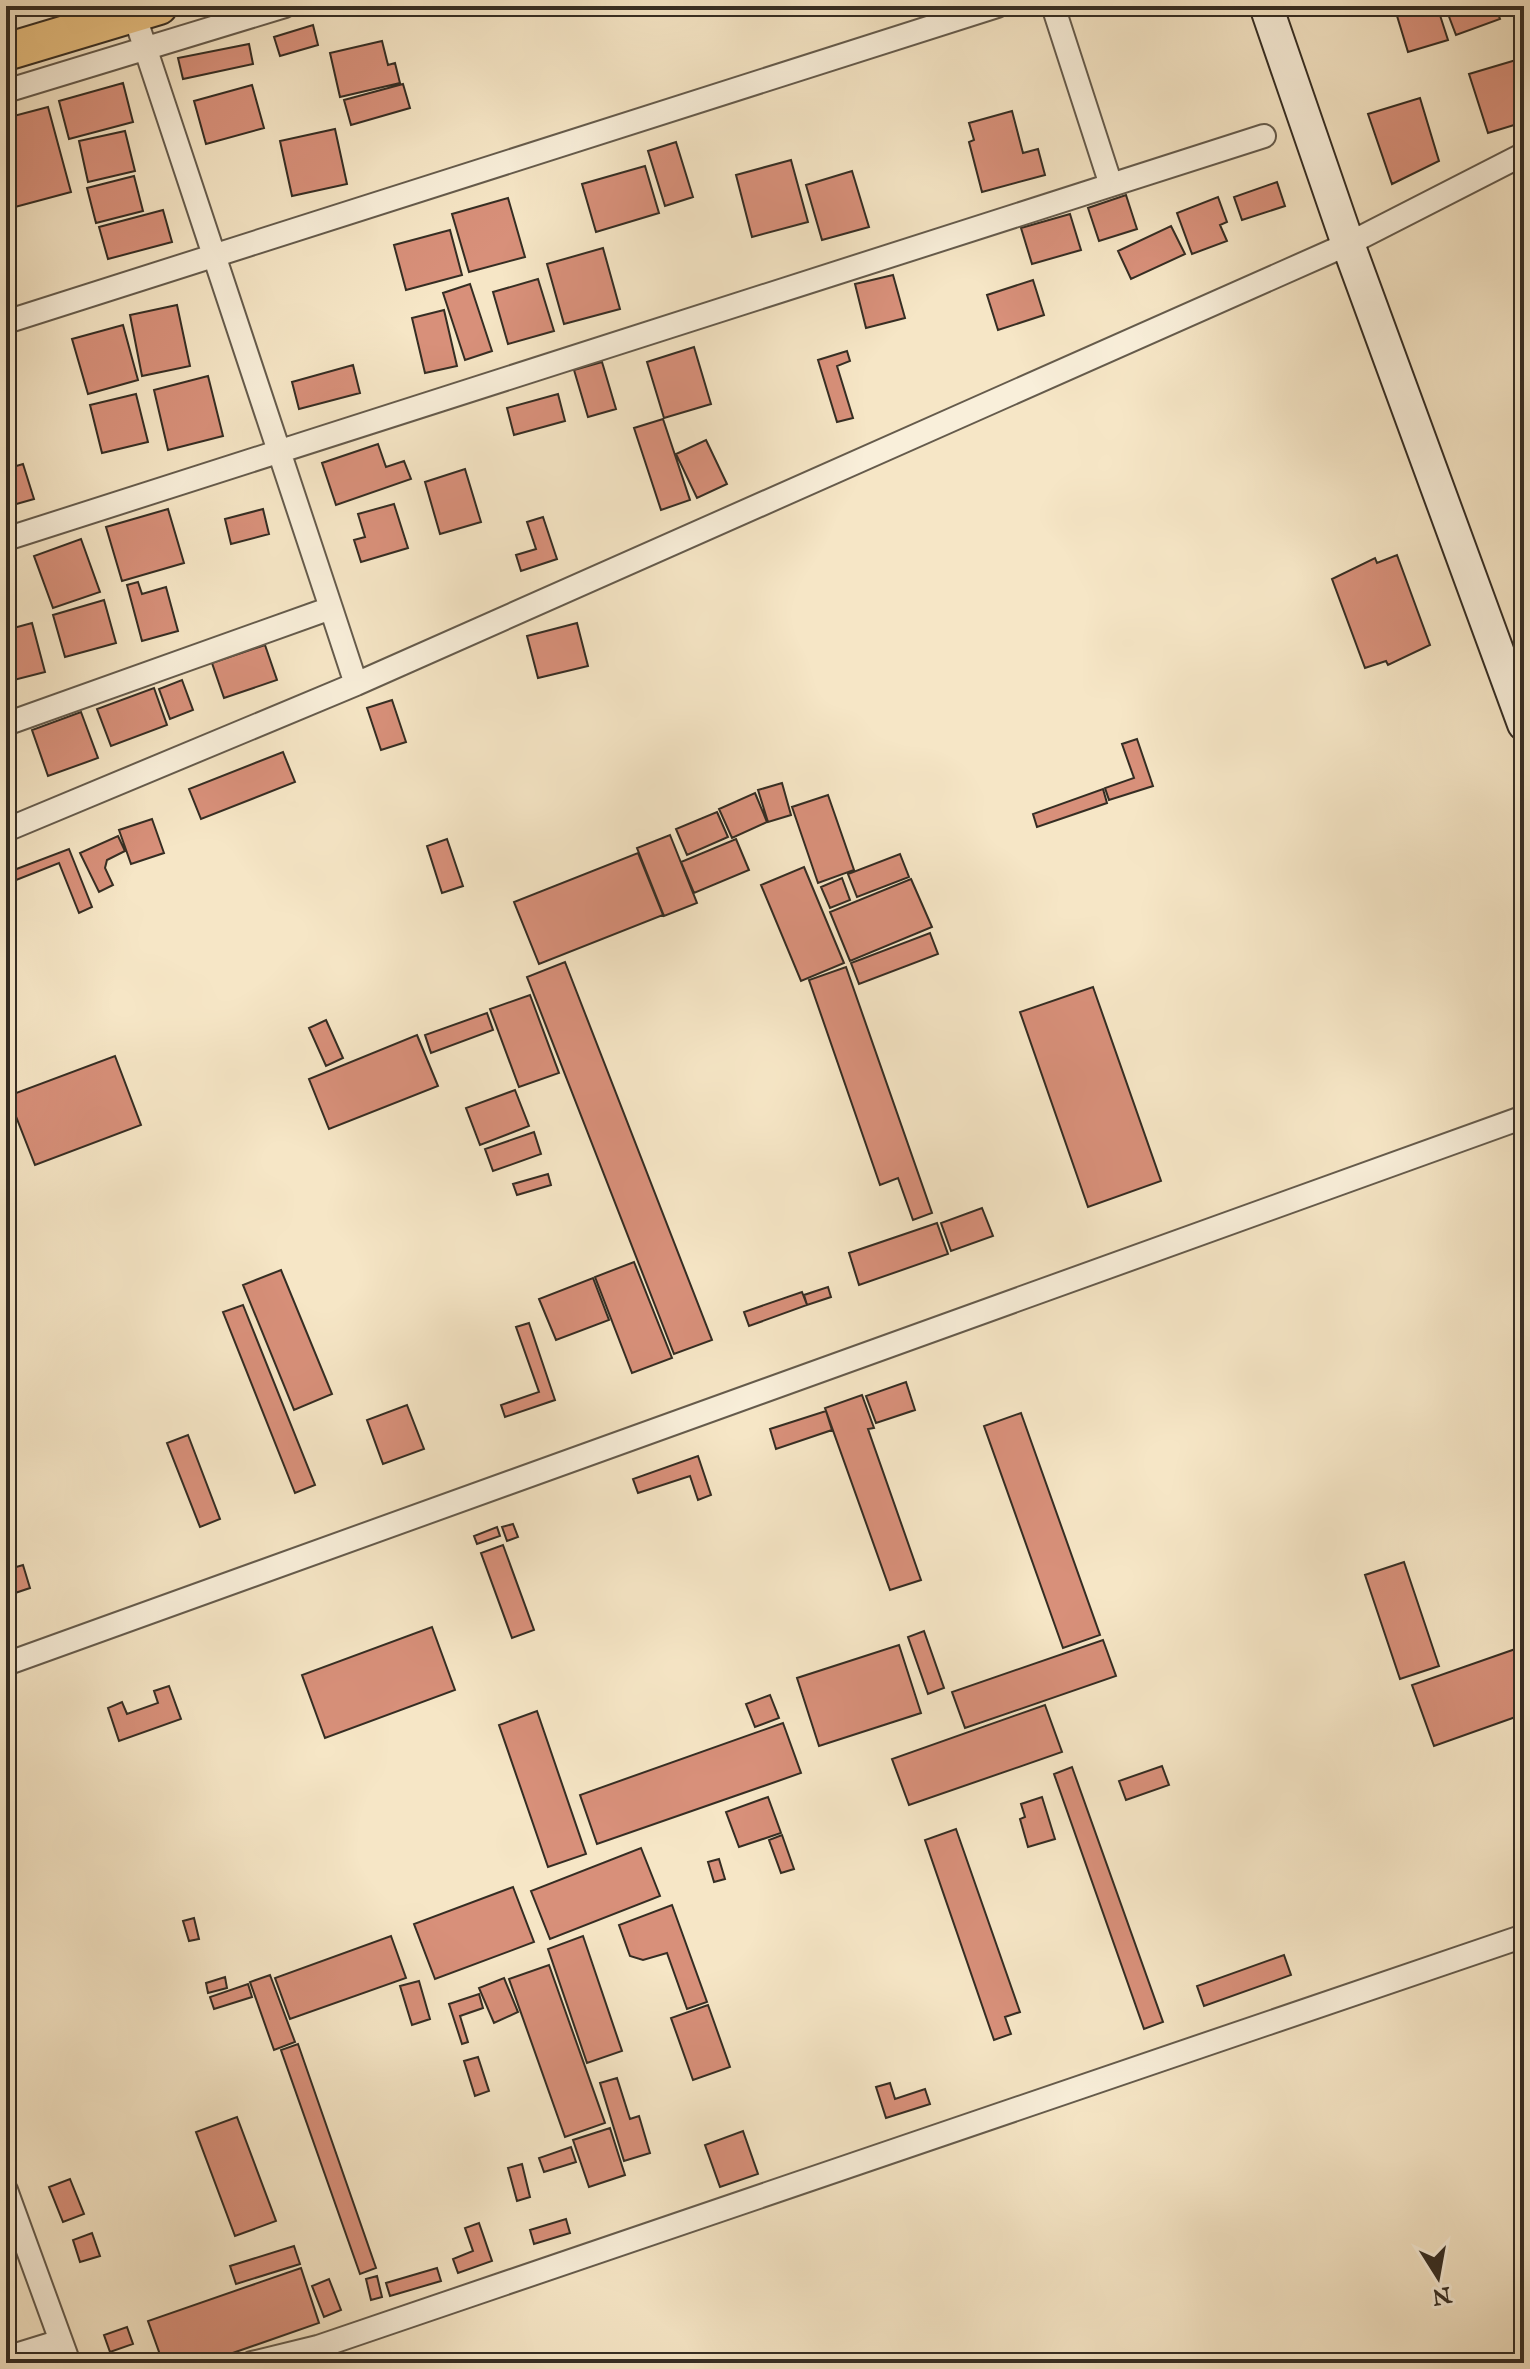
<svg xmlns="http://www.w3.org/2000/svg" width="1530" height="2369" font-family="'IM FELL English',serif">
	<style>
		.building { fill: #d8907a; stroke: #352d23; stroke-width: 2 }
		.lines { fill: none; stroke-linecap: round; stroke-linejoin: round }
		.street-casing { stroke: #655b4c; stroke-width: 26 }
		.secondary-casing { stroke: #352d23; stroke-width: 36 }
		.primary-casing { stroke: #352d23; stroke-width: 40 }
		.street { stroke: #f9efda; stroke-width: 22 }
		.secondary { stroke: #f9efda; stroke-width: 32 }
		.primary { stroke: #ebc383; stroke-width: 36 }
	</style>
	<rect width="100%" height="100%" fill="#f6e6c6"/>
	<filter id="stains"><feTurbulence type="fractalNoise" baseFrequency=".0025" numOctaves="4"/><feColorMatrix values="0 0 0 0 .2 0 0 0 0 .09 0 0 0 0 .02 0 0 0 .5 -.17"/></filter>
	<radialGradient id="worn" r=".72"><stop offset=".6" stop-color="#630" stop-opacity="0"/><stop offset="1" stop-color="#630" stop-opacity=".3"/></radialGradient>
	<path class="building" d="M1394 6H1437L1448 40 1408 52Z
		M1445 6H1495L1500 19 1456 35Z
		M313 25 318 45 280 56 274 37Z
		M382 41 388 65 395 63 400 83 340 97 330 53Z
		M249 44 253 64 183 79 178 58Z
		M1516 60 1524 87V122L1488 133 1469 74Z
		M123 83 133 122 69 139 59 101Z
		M403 84 410 108 351 125 344 100Z
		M252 85 264 128 206 144 194 101Z
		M1420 98 1439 161 1392 184 1368 114Z
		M48 107 71 192 15 207 6 176V118Z
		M1012 111 1023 153 1038 149 1045 175 982 192 969 142 974 140 969 123Z
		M335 129 347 184 292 196 280 141Z
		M125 131 135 171 88 182 79 141Z
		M676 142 693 197 665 206 648 151Z
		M791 160 808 222 752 237 736 175Z
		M645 166 659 213 596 232 582 184Z
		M852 171 869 227 822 240 806 185Z
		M134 176 143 211 96 223 87 188Z
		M1277 182 1285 206 1242 220 1234 197Z
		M1126 195 1137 229 1099 241 1088 208Z
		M1218 197 1227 222 1220 225 1227 241 1192 254 1177 213Z
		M508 198 525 257 469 272 452 214Z
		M163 210 172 242 108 259 99 227Z
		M1070 214 1081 250 1032 264 1021 228Z
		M1171 226 1185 254 1131 279 1118 251Z
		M450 230 462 275 406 290 394 245Z
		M603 248 620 309 564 324 547 264Z
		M893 275 905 318 866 328 855 284Z
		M538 279 554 331 508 344 493 292Z
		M1033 280 1044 315 998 330 987 295Z
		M470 284 492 351 465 360 443 293Z
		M177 305 190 366 142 376 130 315Z
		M444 310 457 366 425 373 412 318Z
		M123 325 138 380 88 394 72 339Z
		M694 347 711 404 664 418 647 362Z
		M847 351 850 361 837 366 853 418 837 422 818 360Z
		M602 362 616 409 588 417 574 370Z
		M353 365 360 393 299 409 292 382Z
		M208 376 223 436 168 450 154 390Z
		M136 394 148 442 102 453 90 405Z
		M558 394 565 421 514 435 507 408Z
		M663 419 690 500 661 510 634 428Z
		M706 440 727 484 697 498 676 454Z
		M378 444 386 467 404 461 411 479 336 505 322 463Z
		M23 464 34 499 6 507V469Z
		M465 469 481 522 440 534 425 482Z
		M394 504 408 548 361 562 354 540 365 537 358 514Z
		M168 509 184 563 122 581 106 527Z
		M263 509 269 534 231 544 225 519Z
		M543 517 557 559 521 571 516 555 536 549 527 522Z
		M81 539 100 592 53 608 34 556Z
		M1397 555 1430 645 1388 665 1386 661 1365 668 1332 579 1375 558 1377 563Z
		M138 582 142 594 166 587 178 631 142 641 127 585Z
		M104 600 116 643 65 657 53 615Z
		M32 623 45 672 6 682V630Z
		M577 623 588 666 538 678 527 636Z
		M265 645 277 680 224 698 212 663Z
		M182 680 193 710 170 719 159 689Z
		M154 688 167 725 111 746 97 709Z
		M392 700 406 742 381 750 367 708Z
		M81 712 98 758 48 776 32 730Z
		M1137 739 1153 786 1109 800 1105 788 1134 778 1122 744Z
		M283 752 295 782 201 819 189 789Z
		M782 783 791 815 768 822 758 790Z
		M1103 789 1107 803 1037 827 1033 814Z
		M755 793 767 822 732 838 719 809Z
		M828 795 854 870 818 883 792 807Z
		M717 812 728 837 687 855 676 829Z
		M152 819 164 853 131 864 119 830Z
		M670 835 697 903 664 916 637 848Z
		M118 836 125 851 107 860 105 868 113 885 99 892 80 853Z
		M447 839 463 886 442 893 427 846Z
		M736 839 749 870 694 893 681 862Z
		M69 849 92 907 79 913 59 863 6 884V873Z
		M638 853 663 915 539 964 514 902Z
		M900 854 909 877 857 897 848 874Z
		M804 867 844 963 801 981 761 885Z
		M842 878 850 900 830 908 821 887Z
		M911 879 932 927 850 961 830 912Z
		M930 933 938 954 859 984 851 963Z
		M565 962 712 1340 674 1354 527 977Z
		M846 967 932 1213 913 1220 898 1178 880 1185 809 980Z
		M1093 987 1161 1181 1088 1207 1020 1012Z
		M530 995 559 1073 519 1087 490 1009Z
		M487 1013 493 1030 431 1053 425 1035Z
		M326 1020 343 1058 326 1066 309 1028Z
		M417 1035 438 1086 329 1129 309 1079Z
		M115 1056 141 1125 35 1165 8 1096Z
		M515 1090 529 1126 480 1145 466 1108Z
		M534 1132 541 1154 493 1171 485 1149Z
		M548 1174 551 1185 517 1195 513 1184Z
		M982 1208 993 1236 951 1251 941 1223Z
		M937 1223 948 1254 859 1285 849 1253Z
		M634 1262 672 1358 632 1373 595 1277Z
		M281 1270 332 1394 294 1410 243 1285Z
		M593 1278 609 1320 556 1340 539 1299Z
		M828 1287 831 1297 807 1305 804 1295Z
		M802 1292 807 1305 749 1326 744 1312Z
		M243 1305 315 1485 295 1493 223 1312Z
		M529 1323 555 1400 505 1417 501 1405 539 1392 516 1327Z
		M906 1382 915 1410 876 1423 866 1396Z
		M862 1395 874 1428 868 1429 921 1580 890 1590 825 1408Z
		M407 1405 424 1449 383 1464 367 1420Z
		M826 1411 832 1430 776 1449 770 1429Z
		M1021 1413 1100 1635 1063 1648 984 1426Z
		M188 1435 220 1519 200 1527 167 1443Z
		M698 1456 711 1495 698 1500 690 1476 638 1493 633 1479Z
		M513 1524 518 1537 507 1541 502 1527Z
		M497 1527 500 1536 477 1544 474 1536Z
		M503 1545 534 1630 512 1638 481 1553Z
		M1404 1562 1439 1666 1400 1679 1365 1575Z
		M23 1565 30 1588 6 1596V1570Z
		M432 1627 455 1690 325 1738 302 1675Z
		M924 1631 944 1688 928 1694 908 1637Z
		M1103 1640 1116 1676 965 1728 952 1692Z
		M899 1645 921 1713 819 1746 797 1678Z
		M1524 1646V1714L1434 1746 1412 1685Z
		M169 1686 181 1719 119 1741 108 1708 122 1702 127 1714 158 1703 154 1691Z
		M770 1695 779 1718 755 1727 746 1704Z
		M1045 1705 1062 1752 909 1805 892 1759Z
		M537 1711 586 1854 548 1867 499 1725Z
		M783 1723 801 1773 597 1844 580 1795Z
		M1162 1766 1169 1785 1126 1800 1119 1781Z
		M1072 1767 1163 2022 1144 2029 1054 1774Z
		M768 1797 781 1833 739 1847 726 1812Z
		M1042 1797 1055 1839 1028 1847 1020 1819 1025 1817 1021 1804Z
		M956 1829 1020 2012 1005 2017 1011 2034 994 2040 925 1840Z
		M782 1835 794 1869 781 1873 769 1840Z
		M641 1848 660 1896 550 1939 531 1891Z
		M719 1859 725 1879 714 1882 708 1862Z
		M513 1887 534 1942 435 1979 414 1924Z
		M672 1905 707 2002 687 2009 667 1953 643 1960 630 1956 619 1925Z
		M194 1918 199 1939 189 1941 183 1921Z
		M391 1936 406 1978 290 2019 275 1978Z
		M583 1936 622 2051 587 2063 548 1949Z
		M1284 1955 1291 1975 1204 2006 1197 1986Z
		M549 1965 605 2123 565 2137 509 1979Z
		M270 1975 295 2042 274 2050 250 1982Z
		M225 1977 227 1988 208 1993 206 1983Z
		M504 1978 518 2012 494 2023 479 1988Z
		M419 1981 430 2019 412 2025 400 1986Z
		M248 1984 252 1997 214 2009 210 1997Z
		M479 1994 483 2008 460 2016 468 2042 462 2044 449 2004Z
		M708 2005 730 2067 693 2080 671 2018Z
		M298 2044 376 2268 360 2274 281 2050Z
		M478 2057 489 2091 475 2096 464 2061Z
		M617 2078 630 2119 639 2116 650 2153 624 2161 600 2083Z
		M890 2083 895 2099 925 2089 930 2104 886 2118 876 2087Z
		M237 2117 276 2221 235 2236 196 2132Z
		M610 2128 625 2175 589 2187 573 2140Z
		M743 2131 758 2174 720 2187 705 2145Z
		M571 2147 576 2162 544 2172 539 2158Z
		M522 2164 530 2197 517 2201 508 2168Z
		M70 2179 84 2214 63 2222 49 2187Z
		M566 2219 570 2233 534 2244 530 2230Z
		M479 2223 492 2261 458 2273 453 2259 473 2251 465 2228Z
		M92 2233 100 2256 80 2262 73 2240Z
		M294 2246 300 2264 236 2284 230 2266Z
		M301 2268 319 2323 204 2363H163L148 2321Z
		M437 2268 441 2281 390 2296 386 2283Z
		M377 2276 382 2297 371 2300 366 2279Z
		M329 2279 341 2310 324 2317 312 2286Z
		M127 2327 133 2344 110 2352 104 2335Z"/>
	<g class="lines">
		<g class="street-casing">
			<path id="street" d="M1053 6 1111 185
				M6 91 285 6
				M6 322 997 6
				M6 539 1264 136
				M331 608 356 684
				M6 724 331 608 134 14
				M6 830 356 684 1348 244 1524 154
				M6 1664 1524 1117
				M6 2190 69 2363
				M6 2358 61 2341
				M252 2363 318 2347 1524 1936"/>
		</g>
		<g class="secondary-casing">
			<path id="secondary" d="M1266 6 1348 244 1524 724"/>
		</g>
		<g class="primary-casing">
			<path id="primary" d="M6 52 159 6"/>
		</g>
		<use href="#street" class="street"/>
		<use href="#secondary" class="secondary"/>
		<use href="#primary" class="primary"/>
	</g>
	<rect width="1530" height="2369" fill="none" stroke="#f6e6c6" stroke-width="32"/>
	<rect x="8" y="8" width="1514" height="2353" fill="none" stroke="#352d23" stroke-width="4"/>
	<rect x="16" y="16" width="1498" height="2337" fill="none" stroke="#352d23" stroke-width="2"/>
	<g transform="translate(1438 2277) rotate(169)" stroke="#f9efda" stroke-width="6" paint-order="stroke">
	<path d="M0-6L14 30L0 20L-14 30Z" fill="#352d23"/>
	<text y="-12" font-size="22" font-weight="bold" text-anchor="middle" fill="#352d23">N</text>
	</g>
	<rect width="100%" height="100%" filter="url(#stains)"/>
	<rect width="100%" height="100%" fill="url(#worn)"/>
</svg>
